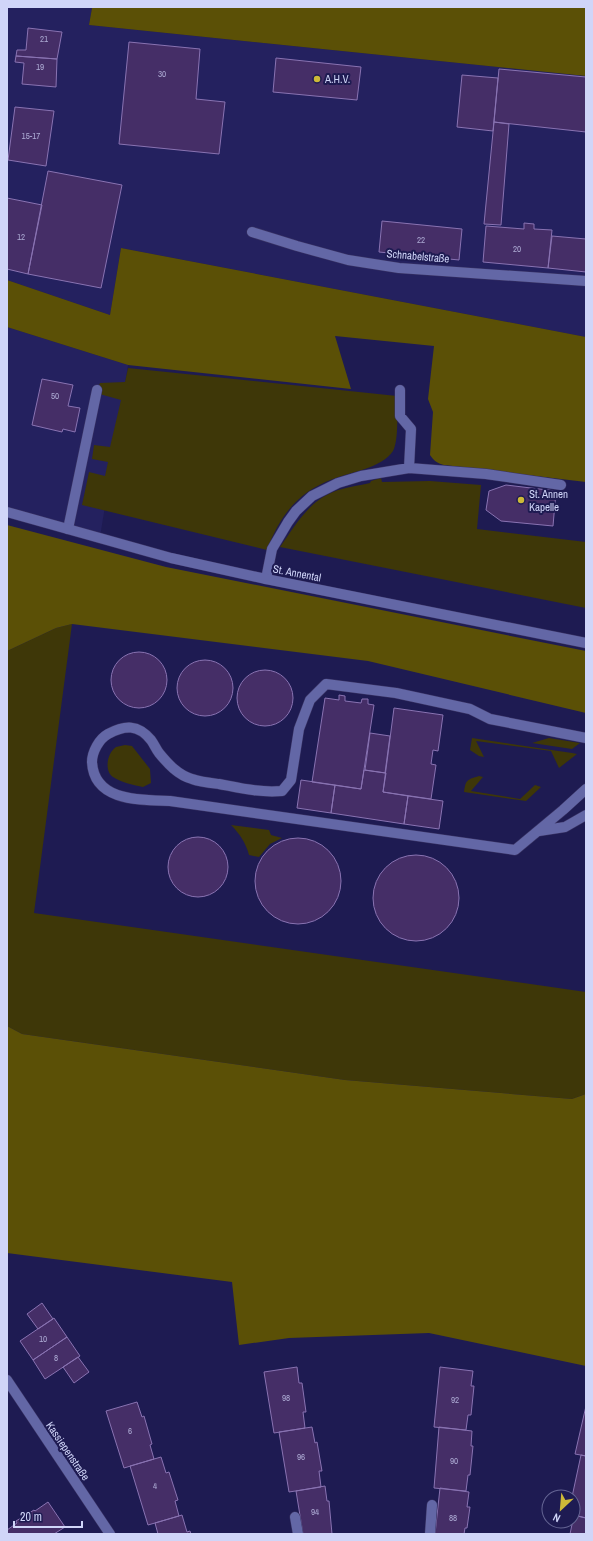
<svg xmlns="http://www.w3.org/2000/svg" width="593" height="1541" font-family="'Archivo Narrow',sans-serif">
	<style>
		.built { fill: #24215f }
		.green { fill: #3e3708 }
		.forest { fill: #5b5006 }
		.building { fill: #452e67; stroke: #8973b2 }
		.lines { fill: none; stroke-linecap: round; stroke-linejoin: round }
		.service-casing { stroke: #3a3464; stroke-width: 11 }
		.minor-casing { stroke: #3a3464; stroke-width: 11 }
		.service { stroke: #6367a6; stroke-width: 10 }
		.minor { stroke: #6367a6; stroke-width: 10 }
		.poi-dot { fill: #cdb938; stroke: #1e1b52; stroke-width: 1.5 }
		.labels { text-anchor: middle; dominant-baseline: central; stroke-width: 4; stroke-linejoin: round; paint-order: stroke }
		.number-label { font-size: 9px; fill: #adabd4 }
		.poi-label { font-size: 11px; fill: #d0d5f8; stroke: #1e1b52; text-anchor: start }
		.street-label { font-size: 11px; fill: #d0d5f8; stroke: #1e1b52 }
	</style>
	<rect width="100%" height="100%" fill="#1e1b52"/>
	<path class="built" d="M7 7 92 8 89 25 586 76V337L121 248 110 315 7 280Z
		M7 327 128 365 100 537 7 512Z"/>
	<path class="green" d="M128 368 397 396C397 409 399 440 393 451 382 468 351 472 333 479 298 492 280 515 267 550L82 505 89 472 105 476 108 462 92 459 94 445 110 447 121 400 96 393 100 383 125 382Z
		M381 478 382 482 430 481 481 485 477 529 586 542V608L280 547C295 526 308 502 333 492 345 487 358 486 370 483L371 481Z
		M72 624 34 913 586 992V1094L572 1099 345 1080 22 1034 7 1026V651L56 628Z
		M472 738 572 753 577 754 559 768 551 751 476 741 484 757 479 756 470 750Z
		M549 738 580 743 572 749 532 743Z
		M125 745 132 746 150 769 151 783 143 787C134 785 122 783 113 777 104 771 107 753 116 747 119 746 122 746 125 745Z
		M479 776 483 777 471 791 520 799 535 785 541 787 526 801 464 792C466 779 467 780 479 776Z
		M231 825 269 830 271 835 282 838 270 844 259 857 249 855C246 843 239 833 231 825Z"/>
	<path class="forest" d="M77 7H586V76L89 25 92 8Z
		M121 248 586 337V482L444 465C437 463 434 461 430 455L433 412 428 399 434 346 335 336 351 389 128 365 7 327V280L110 315Z
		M7 525 166 567 586 651V713L368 661 72 624 56 628 7 651Z
		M7 1026 22 1034 345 1080 572 1099 586 1094V1366L429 1333 289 1338 239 1345 232 1282 7 1253Z"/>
	<path class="building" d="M28 28 62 32 57 59 16 56 17 50H26Z
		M129 42 200 49 196 99 225 102 219 154 119 144Z
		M16 56 57 59 56 87 22 84 24 63 15 62Z
		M276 58 361 67 357 100 273 92Z
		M499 69 586 77V132L494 122Z
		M462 75 498 78 493 131 457 127Z
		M15 107 54 111 46 166 8 160Z
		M494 122 509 124 501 225 484 224Z
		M48 171 122 185 101 288 28 274Z
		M7 198 42 205 28 274 7 269Z
		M382 221 462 229 459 260 379 252Z
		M524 223 534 224V229L552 230 548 268 483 262 486 226 524 229Z
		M552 236 586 239V272L548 268Z
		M42 379 73 385 68 406 80 408 75 432 63 429 62 432 32 425Z
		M506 485 556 491 553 526 501 521 486 510 489 491Z
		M111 680a28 28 0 1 1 56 0a28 28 0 1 1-56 0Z
		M177 688a28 28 0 1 1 56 0a28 28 0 1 1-56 0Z
		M237 698a28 28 0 1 1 56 0a28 28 0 1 1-56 0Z
		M339 695 345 696V701L361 703 362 699H368V704L374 705 361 789 312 782 325 698 339 700Z
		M394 708 443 715 438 751 433 750 431 764 436 765 431 799 383 792Z
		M370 733 390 736 385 773 365 770Z
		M364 770 386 773 383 792 408 796 404 824 331 813 335 785 361 789Z
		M301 780 335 785 331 813 297 808Z
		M408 796 443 801 439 829 404 824Z
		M168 867a30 30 0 1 1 60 0a30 30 0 1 1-60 0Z
		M255 881a43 43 0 1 1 86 0a43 43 0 1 1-86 0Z
		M373 898a43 43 0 1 1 86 0a43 43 0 1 1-86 0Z
		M42 1303 53 1319 38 1329 27 1314Z
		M54 1318 67 1337 33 1360 20 1341Z
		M67 1337 80 1356 45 1379 33 1360Z
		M78 1357 89 1372 74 1383 63 1367Z
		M297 1367 299 1383H302L306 1412H303L305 1428 274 1433 264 1372Z
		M440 1367 473 1371 471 1386H474L471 1415H468L466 1430 434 1427Z
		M137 1402 142 1417 144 1416 152 1444 150 1445 154 1459 124 1468 106 1411Z
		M586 1406V1456L575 1454Z
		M312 1427 315 1443 317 1442 322 1471H319L321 1487 289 1492 279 1432Z
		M439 1427 472 1431 471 1446H473L470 1475H468L466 1491 434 1488Z
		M581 1455 586 1456V1518L573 1515V1497H572Z
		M161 1457 166 1473 169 1472 178 1500 175 1501 179 1516 148 1525 130 1466Z
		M325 1486 327 1501H329L332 1534H303L296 1491Z
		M440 1488 469 1492 467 1507H470L467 1528H465L464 1534H435Z
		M48 1502 65 1527 54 1534H7V1530L17 1523 16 1521 34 1510 35 1511Z
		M182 1515 187 1532 190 1531 191 1534H158L155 1523Z
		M574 1515 586 1518V1534H570Z"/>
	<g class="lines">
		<g class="service-casing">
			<path id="service" d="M400 390V416L411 429 409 468
				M68 529 97 390
				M266 579 272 549 288 522 296 511 312 496 338 483 361 476 409 468 486 474 561 485
				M586 738 490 719 470 709 396 693 326 684 310 700 299 729 291 780 282 791C260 793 240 788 219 784 210 783 200 782 192 779 178 775 168 764 159 753 156 749 154 744 151 740 138 724 125 725 108 734 99 739 92 752 92 762 94 802 141 800 170 801L515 850 563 810 586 789
				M539 831 565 827 586 815
				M295 1517 298 1534
				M430 1534 432 1505"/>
		</g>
		<g class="minor-casing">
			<path id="minor" d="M252 232 297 246 348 260 399 268 586 281
				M7 512 171 558 266 579 586 643
				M7 1380 110 1534"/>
		</g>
		<use href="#service" class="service"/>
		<use href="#minor" class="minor"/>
	</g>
	<g class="poi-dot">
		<circle cx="317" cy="79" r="4"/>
		<circle cx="521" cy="500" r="4"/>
	</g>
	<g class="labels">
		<g class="number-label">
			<text x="44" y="39">21</text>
			<text x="40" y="67">19</text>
			<text x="162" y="74">30</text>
			<text x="31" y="136">15-17</text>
			<text x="21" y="237">12</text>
			<text x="421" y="240">22</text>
			<text x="517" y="249">20</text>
			<text x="55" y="396">50</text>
			<text x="43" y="1339">10</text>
			<text x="56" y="1358">8</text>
			<text x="286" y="1398">98</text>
			<text x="455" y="1400">92</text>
			<text x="130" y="1431">6</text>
			<text x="301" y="1457">96</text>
			<text x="454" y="1461">90</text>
			<text x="155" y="1486">4</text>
			<text x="315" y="1512">94</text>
			<text x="453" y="1518">88</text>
		</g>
		<g class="poi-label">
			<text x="325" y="79">A.H.V.</text>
			<text x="529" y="494">St. Annen<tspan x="529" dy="13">Kapelle</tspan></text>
		</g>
		<g class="street-label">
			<text transform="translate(418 256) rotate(5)">Schnabelstraße</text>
			<text transform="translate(297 573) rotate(11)">St. Annental</text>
			<text transform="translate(68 1451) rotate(56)">Kassiepenstraße</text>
		</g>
	</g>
	<rect width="593" height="1541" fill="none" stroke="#d0d5f8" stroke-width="16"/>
	<g transform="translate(561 1509) rotate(206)"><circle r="19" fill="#1e1b52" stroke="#656594"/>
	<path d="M0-3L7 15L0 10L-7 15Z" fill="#cdb938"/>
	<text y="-6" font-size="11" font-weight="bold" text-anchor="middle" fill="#d0d5f8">N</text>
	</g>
	<path d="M14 1521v6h68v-6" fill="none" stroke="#d0d5f8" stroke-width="2"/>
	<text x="20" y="1521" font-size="12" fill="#d0d5f8" stroke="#1e1b52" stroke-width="3" paint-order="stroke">20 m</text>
</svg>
